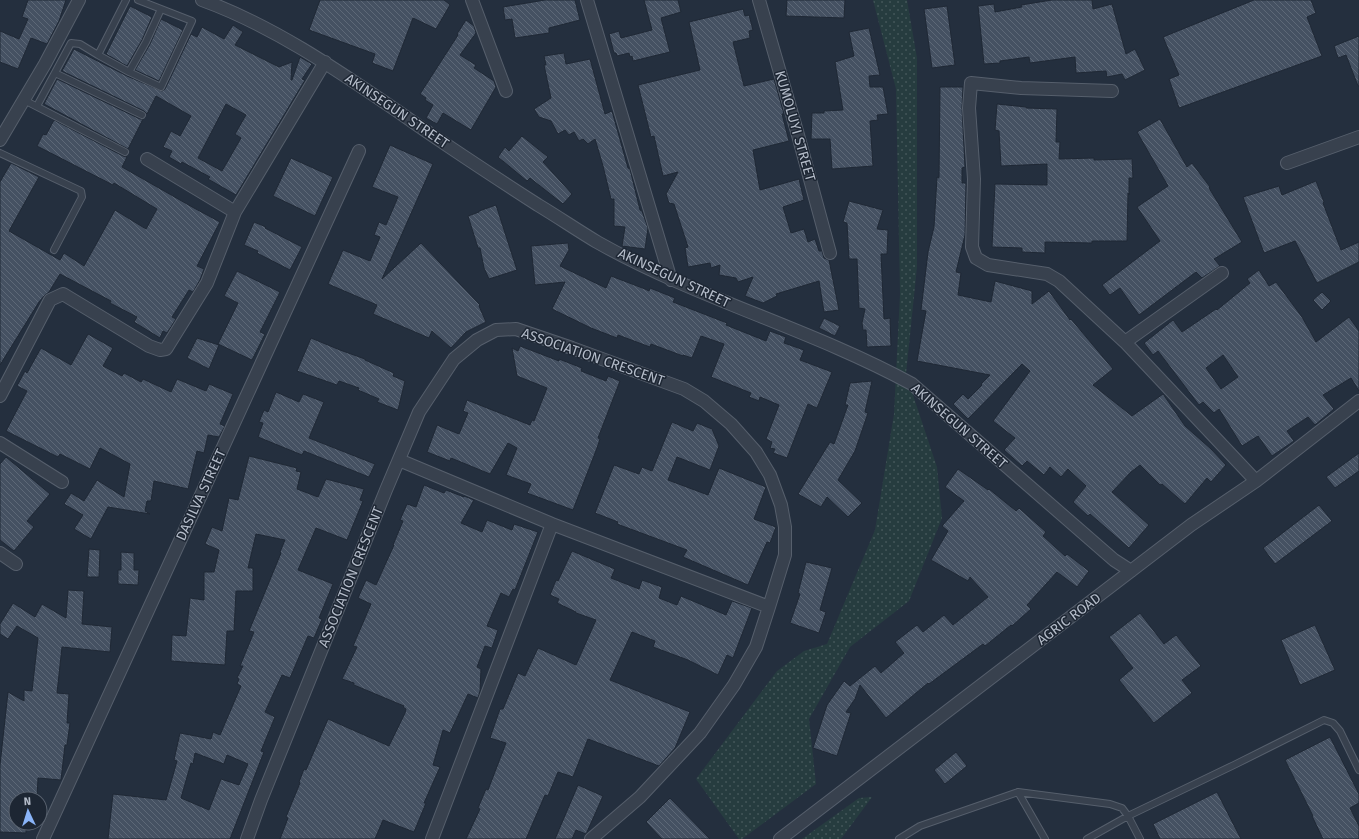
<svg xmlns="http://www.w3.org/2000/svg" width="1359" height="839" font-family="'Fira Sans',sans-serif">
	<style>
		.grass { fill: url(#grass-dots) }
		.building { fill: url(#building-back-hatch); stroke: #1f2835; fill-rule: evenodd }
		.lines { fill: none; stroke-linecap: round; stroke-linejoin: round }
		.lane-casing { stroke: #565f6c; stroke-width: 8 }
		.street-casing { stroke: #565f6c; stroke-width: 14 }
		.lane { stroke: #38414e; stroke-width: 6 }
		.street { stroke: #38414e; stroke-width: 12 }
		.labels { text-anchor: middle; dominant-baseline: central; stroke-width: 3; stroke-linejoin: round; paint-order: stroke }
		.street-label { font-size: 14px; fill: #b4bcc9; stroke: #1d2633 }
	</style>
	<defs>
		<pattern id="grass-dots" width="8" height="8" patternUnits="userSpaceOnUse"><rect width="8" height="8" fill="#263c3f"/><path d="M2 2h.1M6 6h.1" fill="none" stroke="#435659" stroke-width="1.8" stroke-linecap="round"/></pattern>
		<pattern id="building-back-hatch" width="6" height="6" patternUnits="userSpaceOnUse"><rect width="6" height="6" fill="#455162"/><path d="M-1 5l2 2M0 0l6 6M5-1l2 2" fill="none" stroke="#5d6877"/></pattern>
	</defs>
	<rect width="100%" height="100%" fill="#242f3e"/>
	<path class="grass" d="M873 0H907L917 58V267L906 374 937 467 942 518 909 601 850 647 809 719 816 784 742 839H739L696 779 777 671 804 651 827 644 875 530 894 414 900 294 896 89Z
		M872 797 841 839H802L859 798Z"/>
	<path class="building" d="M28 0H66L59 21 47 44 31 38 18 69 0 62V31L19 39 28 19 22 17Z
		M320 0H444L450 5 436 29 413 18 393 71 372 63 375 54 309 30Z
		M545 0H575L580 20 549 28V33L515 38 512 19 505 20 503 7Z
		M644 0H678L681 12 661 18 670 52 633 61 632 56 630 57 629 53 617 56 616 53H614L609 34 619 31 621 38 652 30Z
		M787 0H845L844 18 786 16Z
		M1052 0H1092L1093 9 1112 4 1126 54 1135 49 1145 70 1125 80 1122 74 1107 77 1106 71 1076 73 1075 57 1030 63 1029 57 1000 61V63L984 64 978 6 994 4 995 12 1022 7 1021 5Z
		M1254 0H1311L1316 13 1307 17 1322 56 1179 108 1169 79 1179 75 1163 37Z
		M130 6 152 17 142 40 127 66 106 54Z
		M947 6 955 65 932 68 924 9Z
		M743 9 745 16 749 15 753 30 749 31 750 38 733 42 744 86 774 79 784 114H782L789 141 753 150 760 190 799 179 804 200 783 207 791 233 804 229 808 242 815 239 819 251H822L824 258 829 260 839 310 824 312 819 281 776 294 777 296 763 303 745 296 753 277 738 282 736 278 719 275 720 265 711 268 710 263 688 267 685 248 688 247 674 204 669 203 666 194 678 172 663 176 654 136 651 137 638 85 700 70 689 22Z
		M161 19 183 30 159 81 135 70 150 44Z
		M466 20 474 26 476 33 460 55 476 65 474 68 494 81 496 87 471 130 443 113 437 124 426 118 433 105 425 100 426 98 420 94 458 35 457 34Z
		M233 25 243 32 235 45 279 67 292 62 291 80H292L300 57 312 64 302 79 305 80 236 195 208 179 210 177 182 162 181 164 169 157 172 151 163 147 171 131 180 136 191 116 156 96 147 114 144 111 62 71 74 49 127 76 162 91 165 89 191 34 197 37 202 27 224 39ZM226 104 246 115 235 134 241 138 222 171 198 158Z
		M869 28 880 75 869 76 870 87H883L888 114 877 115 878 120 870 121 873 166 832 169 830 139H811L812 113H824V111L843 110 835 62 854 56 849 32Z
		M1359 36V86H1358L1346 55 1338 58 1334 46Z
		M564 53 566 64 590 59 605 114 612 111 628 168 630 169 640 210 642 211 648 228 645 249 622 246 625 227 614 226V199H611L603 166 595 139 588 144 583 139 579 141 574 132 569 135 565 130 558 134 551 121 539 117 534 109 551 98 544 65H546L544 56Z
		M57 79 140 119H143L128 149 44 104Z
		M940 87H963L962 108 965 167 962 168V183H966L965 235 956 272 961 273 958 295 991 302 995 281 1032 291V304L1049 291 1070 320 1071 319 1113 369 1093 385 1132 416 1163 394 1185 426 1211 449 1226 465 1211 482 1207 478 1185 504 1162 484 1160 485 1140 465 1131 472 1112 492 1149 525 1129 548 1090 514 1088 516 1073 502 1086 486 1068 469 1061 477 1050 467 1044 475 1027 461 1022 466 1004 450 1015 438 993 421 1030 371 1022 364 968 419 953 404 963 394 968 399 982 385 981 384 990 375 917 361 926 311 921 310 928 252 934 227 937 177 939 178Z
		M997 104 1026 107V108L1057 109 1056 142H1060L1059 159 1094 158V160L1132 159 1133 178H1129V195L1128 193 1127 241H1092V243L1045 242V253L1022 252V248L992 247 995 184 1047 185V164L1001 166 999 131 995 130Z
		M1160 119 1187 167 1192 163 1210 187 1209 188 1242 242 1214 259 1220 266 1202 278 1196 272 1139 315 1120 288 1110 295 1102 285 1160 241 1137 207 1168 186 1137 132Z
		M54 120 123 156 127 157 122 167 194 208 220 222 197 266 204 269 200 280 193 292 189 290 172 317 176 319 167 333 163 331 160 338 134 322 137 317 110 303 111 301 60 274 49 292 44 296 39 302 0 365V182L11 163 39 177 9 231 60 260 64 253 84 266 115 210 146 229 157 209 114 183 113 185 37 146 43 134 46 135Z
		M522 136 548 157 543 162 572 194 563 204 530 178 527 181 498 157 505 147 509 151Z
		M390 145 433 164 382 279 421 243 480 305 479 306 486 322 466 332 451 348 432 331 429 338 373 314 377 305 328 284 343 250 370 261 380 237 374 235 379 222 386 225 398 197 372 187Z
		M291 158 333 177 315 216 273 196Z
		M1316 181 1324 202 1323 203 1341 250 1359 242V262L1317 283 1295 241 1264 253 1243 197 1279 186 1282 195Z
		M849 201 883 210 877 229 888 230 887 254H881L884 319 890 318 891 346 867 347 866 330H863L862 323 865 309 859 308 857 259H849L847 223 843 222Z
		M496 205 517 270 489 279 484 268 480 248H478L468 216 479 212V211Z
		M254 222 266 227 265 228 302 247 290 270 257 253 258 251 244 245Z
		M568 243 569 250 560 266 606 288 611 276 645 289 649 291 650 288 675 298 673 302 727 323 726 325 766 341 770 331 786 337 784 343 804 350 800 360 832 372 817 408 808 404 787 458 773 453 775 449 770 448 772 442 766 439 779 405 760 397 759 401 749 397 751 393 711 377 724 344 701 336 692 358 683 355V356L651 344 650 347 618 335 617 338 591 328 552 309 565 282 535 285 531 246Z
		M1259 270 1269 286 1276 282 1302 317 1316 342 1349 317 1359 331V391L1351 378 1323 395 1334 409 1315 425 1308 417 1287 431 1294 441 1272 456 1258 436 1242 446 1219 409 1214 413 1203 402 1199 405 1158 351 1153 355 1144 343 1173 320 1182 332 1216 309 1217 310 1250 283 1247 279ZM1223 355 1238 377 1221 389 1206 368Z
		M237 271 280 292 260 332 265 334 252 360 218 344 238 303 224 296Z
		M1322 292 1331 301 1322 310 1313 300Z
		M824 318 840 326 835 336 819 328Z
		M88 334 113 348 103 366 122 376 124 373 141 382 143 379 171 392 177 379 206 391 209 384 233 394 220 424 225 426 219 437 208 435 204 453 197 451 188 489 154 481 151 501H147L145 511 150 514 108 507 91 539 74 529 83 515 64 504 71 493 84 501 97 480 124 497 130 464 100 448 90 469 60 454 58 457 6 431 27 391 17 386 25 371 27 373 41 348 71 365Z
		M197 338 219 345 209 369 187 358Z
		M311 338 340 350 365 359V360L394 373 393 376 405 381 398 410 377 402 379 399 358 390 359 388 339 381 337 385 297 371Z
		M520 346 559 361V359L582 368 581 371 606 381 608 376 620 381 598 438 600 439 597 448 573 510 527 493 531 484 506 475 517 448 508 443 490 474 451 458 450 461 427 452 437 425 459 434 468 413 463 411 467 400 530 425 532 420 534 421 547 388 517 376 512 348 518 351Z
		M872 381 865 412 868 413 855 451 838 480 862 503 848 517 827 497 821 507 798 494 830 442 834 444 848 405H845L850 383Z
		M276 392 299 402 303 394 324 402 309 438 375 464 369 477 304 451 302 455 258 437 263 423 259 422 264 410 268 412Z
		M672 422 693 431 697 423 712 429 719 446 710 470 677 457 668 480 708 495 719 468 766 487 754 519 776 527 770 543 767 542 748 585 683 557 687 550 617 524 618 522 595 513 614 465 639 474 642 467 652 471Z
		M1359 453V471L1335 488 1326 477Z
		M249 456 297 468 296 471 301 472 297 489 318 497 326 479 364 489 360 500 363 501 347 540 316 528 298 570 333 584 319 618 322 619 314 638 308 636 290 678 282 675 265 712 275 717 261 751 264 752 230 839H108L113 794 166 800 177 761 174 760 180 733 211 739 213 732 220 735 241 686 237 684 239 679 237 678 243 666H240L254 632 249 631 281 553 280 552 285 540 256 534 248 568H253V591H236L234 631H227L225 665 171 661 172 635 186 636 190 598 204 600V572H214L219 550 205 544 212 527 222 531 229 498 238 500ZM195 753 224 764 227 755 248 764 239 785 221 779 209 810 181 798 191 763 193 764Z
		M6 457 50 494 27 521 34 527 14 551 0 540V464Z
		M958 469 988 490 989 489 1016 511 1019 508 1046 532 1043 536 1065 556 1067 554 1089 571 1077 587 1057 572 1027 605 1031 609 1012 626 1011 625 985 646 983 644 929 684 928 683 886 718 860 685 855 699 846 712 851 713 837 756 813 748 827 705 844 681 850 686 875 666 881 673 904 653 895 642 917 625 923 632 944 615 953 625 988 597 970 577 968 581 931 560 948 531 942 526 964 501 945 487Z
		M424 485 444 493 446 490 464 497V496L474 500 461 523 482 532 487 520 512 530 514 524 538 532 515 590 513 589 509 597 501 593 487 626 498 630 492 648 485 646 477 667 481 669 480 691 478 698 468 694 450 733 443 730 433 765 440 767 424 803H426L414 832 383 820 375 839H280L288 818 286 817 300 783 299 782 304 769 306 770 328 719 389 746 405 713 406 709 403 707 404 706 354 685V683L342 679 357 647 353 646 371 604 358 598 366 580 376 585 394 545H393L403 521 400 520 407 504 416 507Z
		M1319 505 1332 521 1275 564 1263 548Z
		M89 549 100 550 99 577H87Z
		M572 551 615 569 611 578 639 589 642 580 662 587 659 598 677 605 681 596 726 615 732 601 752 608 733 658 727 655 718 675 688 660 653 647 655 641 632 632 610 680 690 712 675 748 659 766 588 739 573 777 558 772 548 796 545 795 526 839H466L480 809 478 808 486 789 488 790 506 743 490 738 500 709H503L518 673 525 676 538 648 576 665 596 620 576 613V612L557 603 559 599 550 595 556 580 558 581Z
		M121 552 134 553V570H139L138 585 118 584V570H121Z
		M806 562 832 568 820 610 826 612 819 633 790 623 800 594 798 593Z
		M68 590 84 591 82 624 112 627 110 652 62 647 57 693 69 694 67 723H70L67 745H65L61 780 38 778 37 799H16V823H26V833L0 832V765L8 692 24 701V690L32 691 38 638 17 626 8 639 0 634V624L13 603 35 617 42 604 66 618Z
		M1140 613 1164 644 1176 635 1201 666 1182 680 1192 693 1154 723 1119 680 1133 668 1109 637Z
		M1315 625 1335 670 1300 685 1281 640Z
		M1330 737 1359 794V803L1350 808 1359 826V839H1323L1312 816H1313L1285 760Z
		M956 752 967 766 945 784 934 770Z
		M578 785 603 796 587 832 586 834 576 830 572 839H555Z
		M1217 792 1241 839H1160L1153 824Z
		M670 798 710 839H662L646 822Z"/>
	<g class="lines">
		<g class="lane-casing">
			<path id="lane" d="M98 55 126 0
				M129 72 146 42 161 9
				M55 73 142 115
				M24 100 125 152
				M37 106 71 43 80 44 98 55 129 72 161 87 192 21 138 0
				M0 153 81 191 82 197 54 250
				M1018 792 1110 804 1122 808 1128 816 1140 839
				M899 839 920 826 1018 792 1045 839
				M1087 839 1128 816 1234 765 1324 720 1333 723 1340 731 1359 770"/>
		</g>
		<g class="street-casing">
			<path id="street" d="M202 0C274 26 340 72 403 115 447 146 493 176 538 205 558 217 577 230 597 242 698 299 811 329 912 384L1114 560 1131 571
				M472 0 506 91
				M587 0 671 280
				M759 0 798 135 830 253
				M1112 91 1021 88 971 83 969 108 974 179 972 247 976 258 988 265 1047 274 1059 281 1125 342 1256 481
				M0 140 45 64 79 0
				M147 159 235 212
				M1287 163 1359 137
				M1125 342 1222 273
				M0 396 50 300 63 294 149 346 160 350 166 349 207 283 235 212 325 62
				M0 443 62 482
				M399 460 552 524 769 607
				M0 553 16 564
				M43 839 359 151
				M247 839 261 800 386 490 419 412 454 359 477 340 496 330 516 329 572 348 684 389 704 401 731 424 756 452 770 475 781 505 785 527V555L769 607 756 647 734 685 700 733 640 797 591 839
				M432 839 552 524
				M780 839 1191 525 1256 481 1359 401"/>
		</g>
		<use href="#lane" class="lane"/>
		<use href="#street" class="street"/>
	</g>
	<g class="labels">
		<g class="street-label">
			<text transform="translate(397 111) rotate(34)">AKINSEGUN STREET</text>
			<text transform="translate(795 126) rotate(74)">KUMOLUYI STREET</text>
			<text transform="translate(674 278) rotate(25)">AKINSEGUN STREET</text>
			<text transform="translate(593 357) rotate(19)">ASSOCIATION CRESCENT</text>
			<text transform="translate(959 426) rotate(41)">AKINSEGUN STREET</text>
			<text transform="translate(201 495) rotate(-65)">DASILVA STREET</text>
			<text transform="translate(351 577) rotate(-68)">ASSOCIATION CRESCENT</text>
			<text transform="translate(1069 619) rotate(-37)">AGRIC ROAD</text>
		</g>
	</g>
	<g transform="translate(28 811) rotate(356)"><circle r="19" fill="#1d2633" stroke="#59626f"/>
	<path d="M0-3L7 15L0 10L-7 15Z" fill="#8ab4f8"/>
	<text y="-6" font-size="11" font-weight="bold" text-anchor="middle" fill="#b4bcc9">N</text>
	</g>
</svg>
